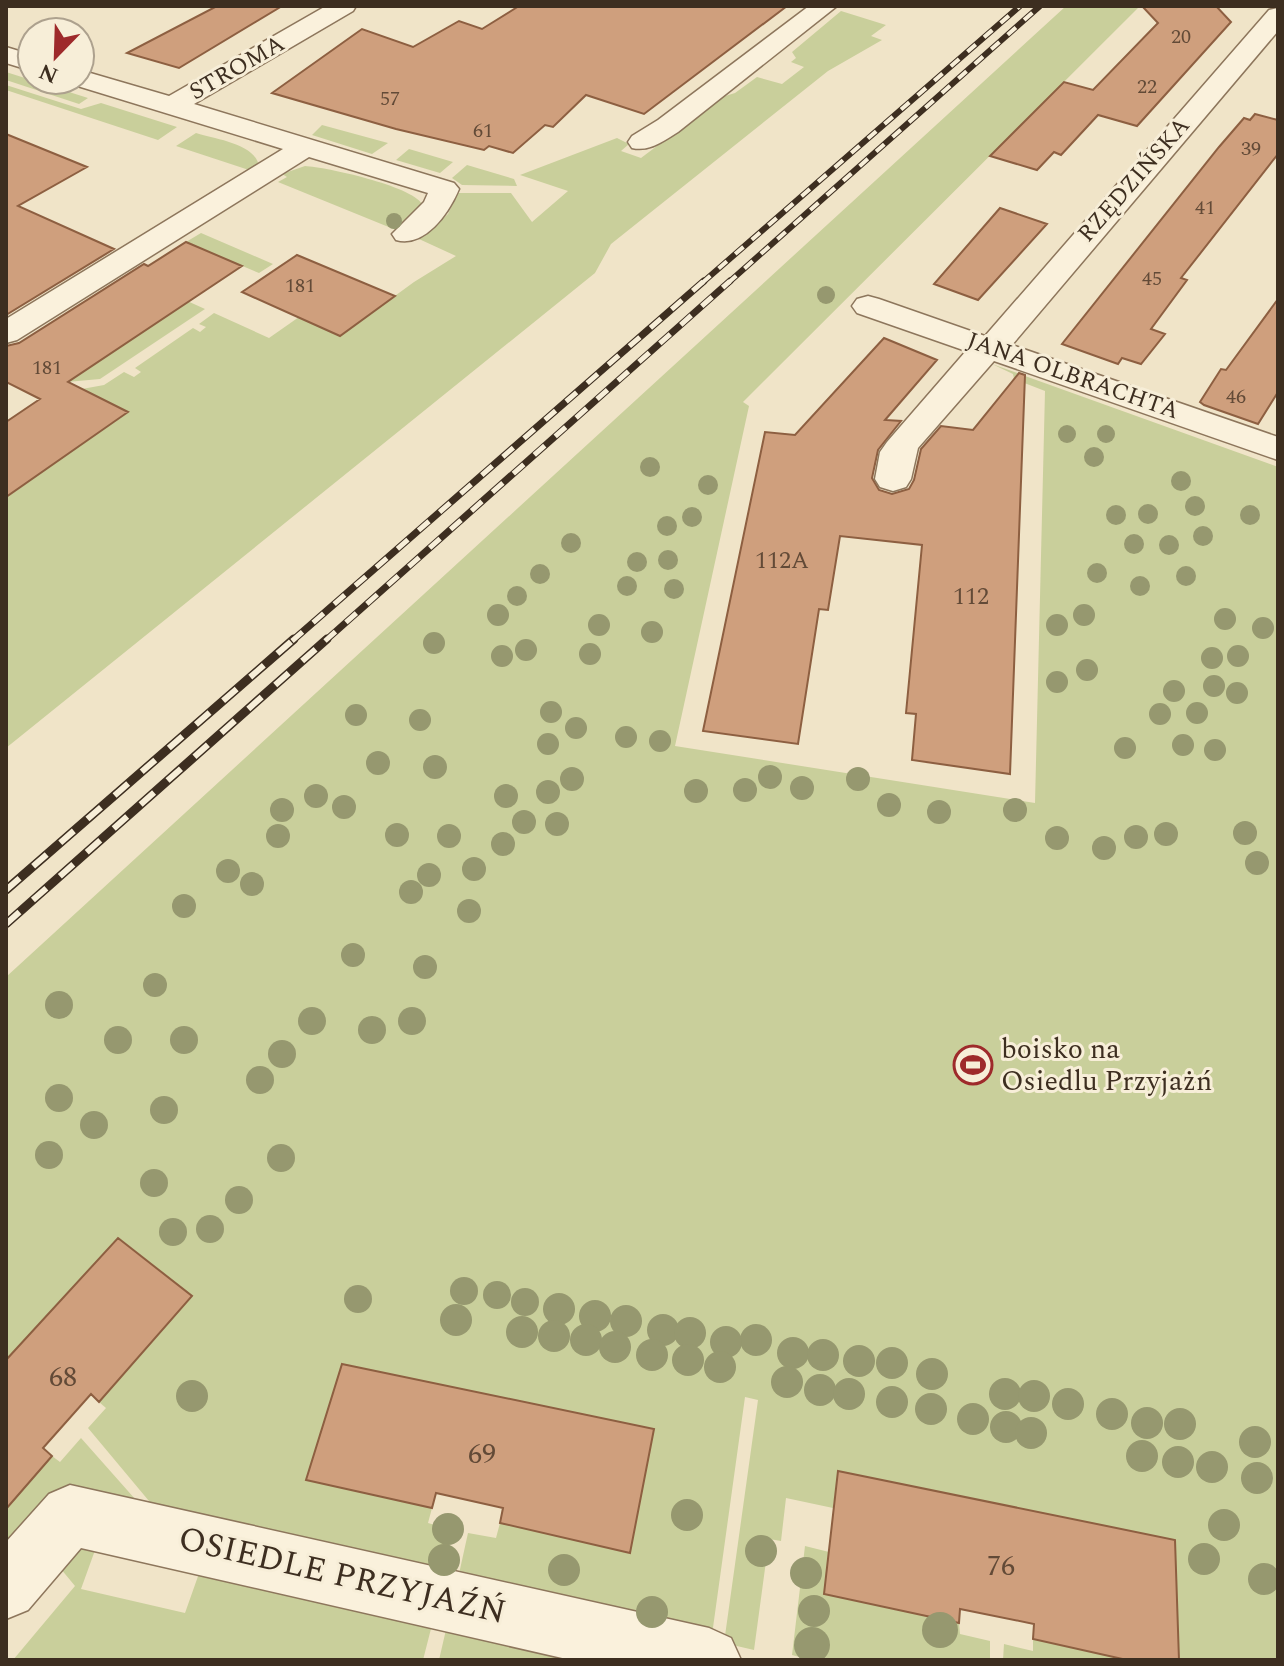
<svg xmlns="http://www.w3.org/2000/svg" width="1284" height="1666" font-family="Spectral,serif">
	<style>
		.green { fill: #c9cf9b }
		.building { fill: #cf9f7d; stroke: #8d5f41; stroke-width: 2 }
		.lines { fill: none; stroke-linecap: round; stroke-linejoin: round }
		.minor-casing { stroke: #8d765c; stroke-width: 3 }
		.minor { fill: #faf1dc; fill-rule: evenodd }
		.rail-far2-casing { stroke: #3d2e20; stroke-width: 6 }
		.rail-far1-casing { stroke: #3d2e20; stroke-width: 7 }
		.rail-casing { stroke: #3d2e20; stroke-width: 9 }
		.rail-far2 { stroke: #f7eed8; stroke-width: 4; stroke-dasharray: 11; stroke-linecap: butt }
		.rail-far1 { stroke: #f7eed8; stroke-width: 5; stroke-dasharray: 14; stroke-linecap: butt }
		.rail { stroke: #f7eed8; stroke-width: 6; stroke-dasharray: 18; stroke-linecap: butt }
		.tree { fill: #96986f }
		.labels { text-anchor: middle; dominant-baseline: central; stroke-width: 6; stroke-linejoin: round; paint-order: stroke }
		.far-number-label { font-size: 20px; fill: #624a37 }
		.far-street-label { font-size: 24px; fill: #3d2e20; stroke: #f7eed8 }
		.number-label { font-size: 24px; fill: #624a37 }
		.poi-label { font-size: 28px; fill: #3d2e20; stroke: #f7eed8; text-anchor: start }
		.near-number-label { font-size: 28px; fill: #624a37 }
		.near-street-label { font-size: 34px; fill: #3d2e20; stroke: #f7eed8 }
	</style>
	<rect width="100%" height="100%" fill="#f0e4c8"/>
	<path class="green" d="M1066 6H1140L743 402 749 406 675 746 1035 803 1045 391 1014 379 1013 374 992 364 1278 467V1660H1179L838 1471 833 1508 786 1498 781 1541 769 1539 754 1650 724 1643 758 1400 745 1397 711 1642 457 1583 468 1533 496 1538 500 1523 630 1553 654 1429 343 1364 306 1480 432 1508 428 1523 453 1530 442 1578 164 1519 88 1428 106 1408 99 1402 192 1296 119 1238 6 1360V977Z
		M841 11 886 25 871 36 882 40 828 71 611 244 595 273 6 748V498L27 483 6 472 67 454 128 412 82 389 104 385 124 372 134 377 141 372 135 368 193 328 200 332 206 327 199 324 214 313 269 338 299 317 340 336 414 282 456 256 419 239 448 214 458 193H511L532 222 568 191 520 175 617 138 629 144 621 151 641 158 722 97 735 93 757 77 782 84 804 67 791 62 796 58 792 52Z
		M6 72 88 98 79 104 6 80Z
		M6 85 81 109 101 103 177 127 158 140 6 90Z
		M322 125 388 143 372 154 312 135Z
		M196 133C215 139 257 144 259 167L252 171 176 146Z
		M409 149 453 162 440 173 396 160Z
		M467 165 514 179 517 186 462 185 452 178Z
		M305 166C326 167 412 186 422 204L396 230 278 182 287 177 282 174Z
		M201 233 273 264 259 273 186 242Z
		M132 276 205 309 100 379 67 382Z
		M81 1438 143 1508 6 1557V1509L52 1456 60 1462Z
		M98 1542 81 1589 185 1613 202 1565 434 1617 423 1660H13L75 1586 51 1557Z
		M805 1546 829 1552 824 1594 959 1623 960 1634 990 1641V1660H811L792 1655Z
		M448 1621 620 1660H439Z
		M1033 1639 1127 1660H1003L1004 1644 1033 1651Z"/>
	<path class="building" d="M217 6H282L179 68 127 53Z
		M519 6H787L644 114 586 95 553 127 545 125 513 153 489 146 484 150 396 129 272 93 362 29 413 47 459 21 482 29Z
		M1142 6H1216L1231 22 1137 126 1098 115 1061 155 1054 152 1037 170 990 156 1064 82 1093 90 1158 23Z
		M1255 114 1278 120V154L1181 278 1187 280 1151 329 1165 334 1141 364 1122 358 1118 364 1062 344 1219 147 1244 118 1250 120Z
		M6 134 87 167 18 206 114 249 6 315Z
		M1000 208 1047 224 978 300 934 284Z
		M186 242 242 266 68 382 128 412 6 497V422L40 399 6 382V346L19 343 144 264 148 266Z
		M297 255 395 296 340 336 242 292Z
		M1278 299V392L1258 424 1204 405 1200 402 1221 369 1226 370Z
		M884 338 937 360 885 420 901 421 878 450 872 478 879 490 892 494 909 489 914 480 921 449 941 426 973 430 1019 373 1025 375 1010 774 912 760 916 714 906 713 922 545 840 536 828 610 819 609 798 744 703 731 765 432 795 435Z
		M118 1238 192 1296 99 1402 91 1394 43 1448 52 1456 6 1509V1360Z
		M342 1364 654 1429 630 1553 500 1523 503 1508 436 1493 432 1508 306 1480Z
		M838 1471 1175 1540 1179 1660H1127L1033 1639 1034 1624 960 1609 959 1623 824 1594Z"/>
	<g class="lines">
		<g class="minor-casing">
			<path id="minor" d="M326 6H356L353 11 194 104 454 183 459 189C449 213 425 248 396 240L392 234 424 202 428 193 309 157 17 340 6 343V319L283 149 71 84 68 80H80V70L169 96Z
				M809 6H837L678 132C663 141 650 152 632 148L628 142 632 136 658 120Z
				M1278 8V31L1012 345 1278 437V460L994 361 918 448 911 479 906 487 893 491 880 487 875 479 880 452 887 442 966 351 857 313 852 306 857 299 868 296 879 299 985 336 1269 10Z
				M6 47 32 55V71L6 63Z
				M70 1485 709 1628 731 1638 741 1660H571L81 1548 28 1610 6 1619V1542L49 1494Z"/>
		</g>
		<use href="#minor" class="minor"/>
		<g class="rail-far2-casing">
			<path id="rail-far2" d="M702 283 1020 6
				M728 283 1040 6"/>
		</g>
		<g class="rail-far1-casing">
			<path id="rail-far1" d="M292 641 704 281
				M325 641 730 281"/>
		</g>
		<g class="rail-casing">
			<path id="rail" d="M6 890 294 639
				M6 924 327 639"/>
		</g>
		<use href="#rail-far2" class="rail-far2"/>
		<use href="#rail-far1" class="rail-far1"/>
		<use href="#rail" class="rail"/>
	</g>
	<g class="tree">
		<circle cx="394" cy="221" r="8"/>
		<circle cx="826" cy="295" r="9"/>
		<circle cx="1067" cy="434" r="9"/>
		<circle cx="1106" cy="434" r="9"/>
		<circle cx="1094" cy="457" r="10"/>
		<circle cx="650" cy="467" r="10"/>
		<circle cx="1181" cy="481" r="10"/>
		<circle cx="708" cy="485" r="10"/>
		<circle cx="1195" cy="506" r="10"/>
		<circle cx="1148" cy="514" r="10"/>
		<circle cx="1116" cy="515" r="10"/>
		<circle cx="1250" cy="515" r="10"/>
		<circle cx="692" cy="517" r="10"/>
		<circle cx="667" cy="526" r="10"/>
		<circle cx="1203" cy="536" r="10"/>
		<circle cx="571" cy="543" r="10"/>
		<circle cx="1134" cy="544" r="10"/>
		<circle cx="1169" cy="545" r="10"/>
		<circle cx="668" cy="560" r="10"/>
		<circle cx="637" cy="562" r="10"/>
		<circle cx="1097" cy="573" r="10"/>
		<circle cx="540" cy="574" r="10"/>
		<circle cx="1186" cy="576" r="10"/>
		<circle cx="627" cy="586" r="10"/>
		<circle cx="1140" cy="586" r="10"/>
		<circle cx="674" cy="589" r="10"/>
		<circle cx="517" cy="596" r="10"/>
		<circle cx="498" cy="615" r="11"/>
		<circle cx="1084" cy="615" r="11"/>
		<circle cx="1225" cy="619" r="11"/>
		<circle cx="599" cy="625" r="11"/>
		<circle cx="1057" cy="625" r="11"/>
		<circle cx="1263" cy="628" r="11"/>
		<circle cx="652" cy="632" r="11"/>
		<circle cx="434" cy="643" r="11"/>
		<circle cx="526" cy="650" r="11"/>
		<circle cx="590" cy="654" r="11"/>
		<circle cx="502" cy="656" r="11"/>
		<circle cx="1238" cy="656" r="11"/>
		<circle cx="1212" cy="658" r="11"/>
		<circle cx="1087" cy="670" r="11"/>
		<circle cx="1057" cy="682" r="11"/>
		<circle cx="1214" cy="686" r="11"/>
		<circle cx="1174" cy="691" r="11"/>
		<circle cx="1237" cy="693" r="11"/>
		<circle cx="551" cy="712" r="11"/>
		<circle cx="1197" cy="713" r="11"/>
		<circle cx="1160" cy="714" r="11"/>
		<circle cx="356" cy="715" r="11"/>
		<circle cx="420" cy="720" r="11"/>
		<circle cx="576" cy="728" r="11"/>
		<circle cx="626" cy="737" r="11"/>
		<circle cx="660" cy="741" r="11"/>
		<circle cx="548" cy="744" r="11"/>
		<circle cx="1183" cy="745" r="11"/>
		<circle cx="1125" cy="748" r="11"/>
		<circle cx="1215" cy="750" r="11"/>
		<circle cx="378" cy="763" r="12"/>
		<circle cx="435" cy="767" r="12"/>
		<circle cx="770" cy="777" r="12"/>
		<circle cx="572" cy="779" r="12"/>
		<circle cx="858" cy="779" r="12"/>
		<circle cx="802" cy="788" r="12"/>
		<circle cx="745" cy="790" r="12"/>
		<circle cx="696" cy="791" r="12"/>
		<circle cx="548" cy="792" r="12"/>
		<circle cx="316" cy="796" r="12"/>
		<circle cx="506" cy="796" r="12"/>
		<circle cx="889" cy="805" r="12"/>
		<circle cx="344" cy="807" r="12"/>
		<circle cx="282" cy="810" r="12"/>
		<circle cx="1015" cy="810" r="12"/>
		<circle cx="939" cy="812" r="12"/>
		<circle cx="524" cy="822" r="12"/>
		<circle cx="557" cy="824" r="12"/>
		<circle cx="1245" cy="833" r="12"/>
		<circle cx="1166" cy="834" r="12"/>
		<circle cx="397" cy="835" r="12"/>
		<circle cx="278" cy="836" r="12"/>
		<circle cx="449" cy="836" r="12"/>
		<circle cx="1136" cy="837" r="12"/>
		<circle cx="1057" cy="838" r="12"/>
		<circle cx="503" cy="844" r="12"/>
		<circle cx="1104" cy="848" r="12"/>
		<circle cx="1257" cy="863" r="12"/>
		<circle cx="474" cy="869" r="12"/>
		<circle cx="228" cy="871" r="12"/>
		<circle cx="429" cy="875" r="12"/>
		<circle cx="252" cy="884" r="12"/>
		<circle cx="411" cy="892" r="12"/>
		<circle cx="184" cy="906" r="12"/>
		<circle cx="469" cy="911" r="12"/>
		<circle cx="353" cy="955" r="12"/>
		<circle cx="425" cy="967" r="12"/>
		<circle cx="155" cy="985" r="12"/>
		<circle cx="59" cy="1005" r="14"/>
		<circle cx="312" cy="1021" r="14"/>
		<circle cx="412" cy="1021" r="14"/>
		<circle cx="372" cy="1030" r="14"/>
		<circle cx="118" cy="1040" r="14"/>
		<circle cx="184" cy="1040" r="14"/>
		<circle cx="282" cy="1054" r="14"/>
		<circle cx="260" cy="1080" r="14"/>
		<circle cx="59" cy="1098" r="14"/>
		<circle cx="164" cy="1110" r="14"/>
		<circle cx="94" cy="1125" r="14"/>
		<circle cx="49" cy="1155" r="14"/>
		<circle cx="281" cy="1158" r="14"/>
		<circle cx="154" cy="1183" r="14"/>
		<circle cx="239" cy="1200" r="14"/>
		<circle cx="210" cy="1229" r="14"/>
		<circle cx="173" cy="1232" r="14"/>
		<circle cx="464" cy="1291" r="14"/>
		<circle cx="497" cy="1295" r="14"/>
		<circle cx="358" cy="1299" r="14"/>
		<circle cx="525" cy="1302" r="14"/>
		<circle cx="559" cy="1309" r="16"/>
		<circle cx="595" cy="1316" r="16"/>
		<circle cx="456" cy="1320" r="16"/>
		<circle cx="626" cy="1321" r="16"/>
		<circle cx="663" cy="1330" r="16"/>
		<circle cx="522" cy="1332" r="16"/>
		<circle cx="690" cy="1333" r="16"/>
		<circle cx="554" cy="1336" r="16"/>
		<circle cx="586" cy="1340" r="16"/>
		<circle cx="756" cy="1340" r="16"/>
		<circle cx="726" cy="1342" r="16"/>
		<circle cx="615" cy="1347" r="16"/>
		<circle cx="793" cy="1353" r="16"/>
		<circle cx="652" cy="1355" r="16"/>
		<circle cx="823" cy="1355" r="16"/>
		<circle cx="688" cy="1360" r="16"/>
		<circle cx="859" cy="1361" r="16"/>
		<circle cx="892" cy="1363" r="16"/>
		<circle cx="720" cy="1367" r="16"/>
		<circle cx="932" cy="1374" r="16"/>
		<circle cx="787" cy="1382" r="16"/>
		<circle cx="820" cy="1390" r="16"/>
		<circle cx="849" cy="1394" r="16"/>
		<circle cx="1005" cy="1394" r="16"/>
		<circle cx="192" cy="1396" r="16"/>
		<circle cx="1034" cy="1396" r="16"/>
		<circle cx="892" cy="1402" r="16"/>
		<circle cx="1068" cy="1404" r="16"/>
		<circle cx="931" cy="1409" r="16"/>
		<circle cx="1112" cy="1414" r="16"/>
		<circle cx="973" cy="1419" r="16"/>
		<circle cx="1147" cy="1423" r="16"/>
		<circle cx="1180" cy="1424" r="16"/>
		<circle cx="1006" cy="1427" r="16"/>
		<circle cx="1031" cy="1433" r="16"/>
		<circle cx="1255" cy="1442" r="16"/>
		<circle cx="1142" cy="1456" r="16"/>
		<circle cx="1178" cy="1462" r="16"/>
		<circle cx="1212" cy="1467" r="16"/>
		<circle cx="1257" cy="1478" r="16"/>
		<circle cx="687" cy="1515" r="16"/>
		<circle cx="1224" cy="1525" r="16"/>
		<circle cx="448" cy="1529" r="16"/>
		<circle cx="761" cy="1551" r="16"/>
		<circle cx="1204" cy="1559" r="16"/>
		<circle cx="444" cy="1560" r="16"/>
		<circle cx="564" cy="1570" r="16"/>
		<circle cx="806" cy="1573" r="16"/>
		<circle cx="1264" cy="1579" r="16"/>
		<circle cx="814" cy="1611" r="16"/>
		<circle cx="652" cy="1612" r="16"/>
		<circle cx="940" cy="1630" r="18"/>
		<circle cx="812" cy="1645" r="18"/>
	</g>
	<defs>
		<g id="stadium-ring" transform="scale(2)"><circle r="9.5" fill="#f7eed8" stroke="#9e2a2b" stroke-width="1.5"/><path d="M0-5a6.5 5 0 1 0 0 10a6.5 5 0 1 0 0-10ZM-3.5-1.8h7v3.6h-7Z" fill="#9e2a2b"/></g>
	</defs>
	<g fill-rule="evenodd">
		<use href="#stadium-ring" x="973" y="1065"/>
	</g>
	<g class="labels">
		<g class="far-number-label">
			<text x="1181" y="37">20</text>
			<text x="1147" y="87">22</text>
			<text x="390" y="99">57</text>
			<text x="483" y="131">61</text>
			<text x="1251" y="149">39</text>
			<text x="1205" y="208">41</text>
			<text x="1152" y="279">45</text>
			<text x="300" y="286">181</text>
			<text x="47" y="368">181</text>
			<text x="1236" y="397">46</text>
		</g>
		<g class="far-street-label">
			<text transform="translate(237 68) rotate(-30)">STROMA</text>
			<text transform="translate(1134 180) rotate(-49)">RZĘDZIŃSKA</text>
			<text transform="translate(1073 376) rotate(19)">JANA OLBRACHTA</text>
		</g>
		<g class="number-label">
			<text x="782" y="561">112A</text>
			<text x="971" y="597">112</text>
		</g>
		<g class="poi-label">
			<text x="1001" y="1049">boisko na<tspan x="1001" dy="32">Osiedlu Przyjażń</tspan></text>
		</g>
		<g class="near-number-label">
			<text x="63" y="1377">68</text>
			<text x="482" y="1454">69</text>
			<text x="1001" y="1566">76</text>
		</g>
		<g class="near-street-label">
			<text transform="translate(342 1576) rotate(13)">OSIEDLE PRZYJAŹŃ</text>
		</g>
	</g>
	<rect width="1284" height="1666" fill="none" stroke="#3d2e20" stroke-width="16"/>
	<g transform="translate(56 56) rotate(203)"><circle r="38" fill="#f7eed8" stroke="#ada18e" stroke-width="2"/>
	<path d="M0-6L14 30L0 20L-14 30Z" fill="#9e2a2b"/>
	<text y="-12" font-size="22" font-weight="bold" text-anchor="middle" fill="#3d2e20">N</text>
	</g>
</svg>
